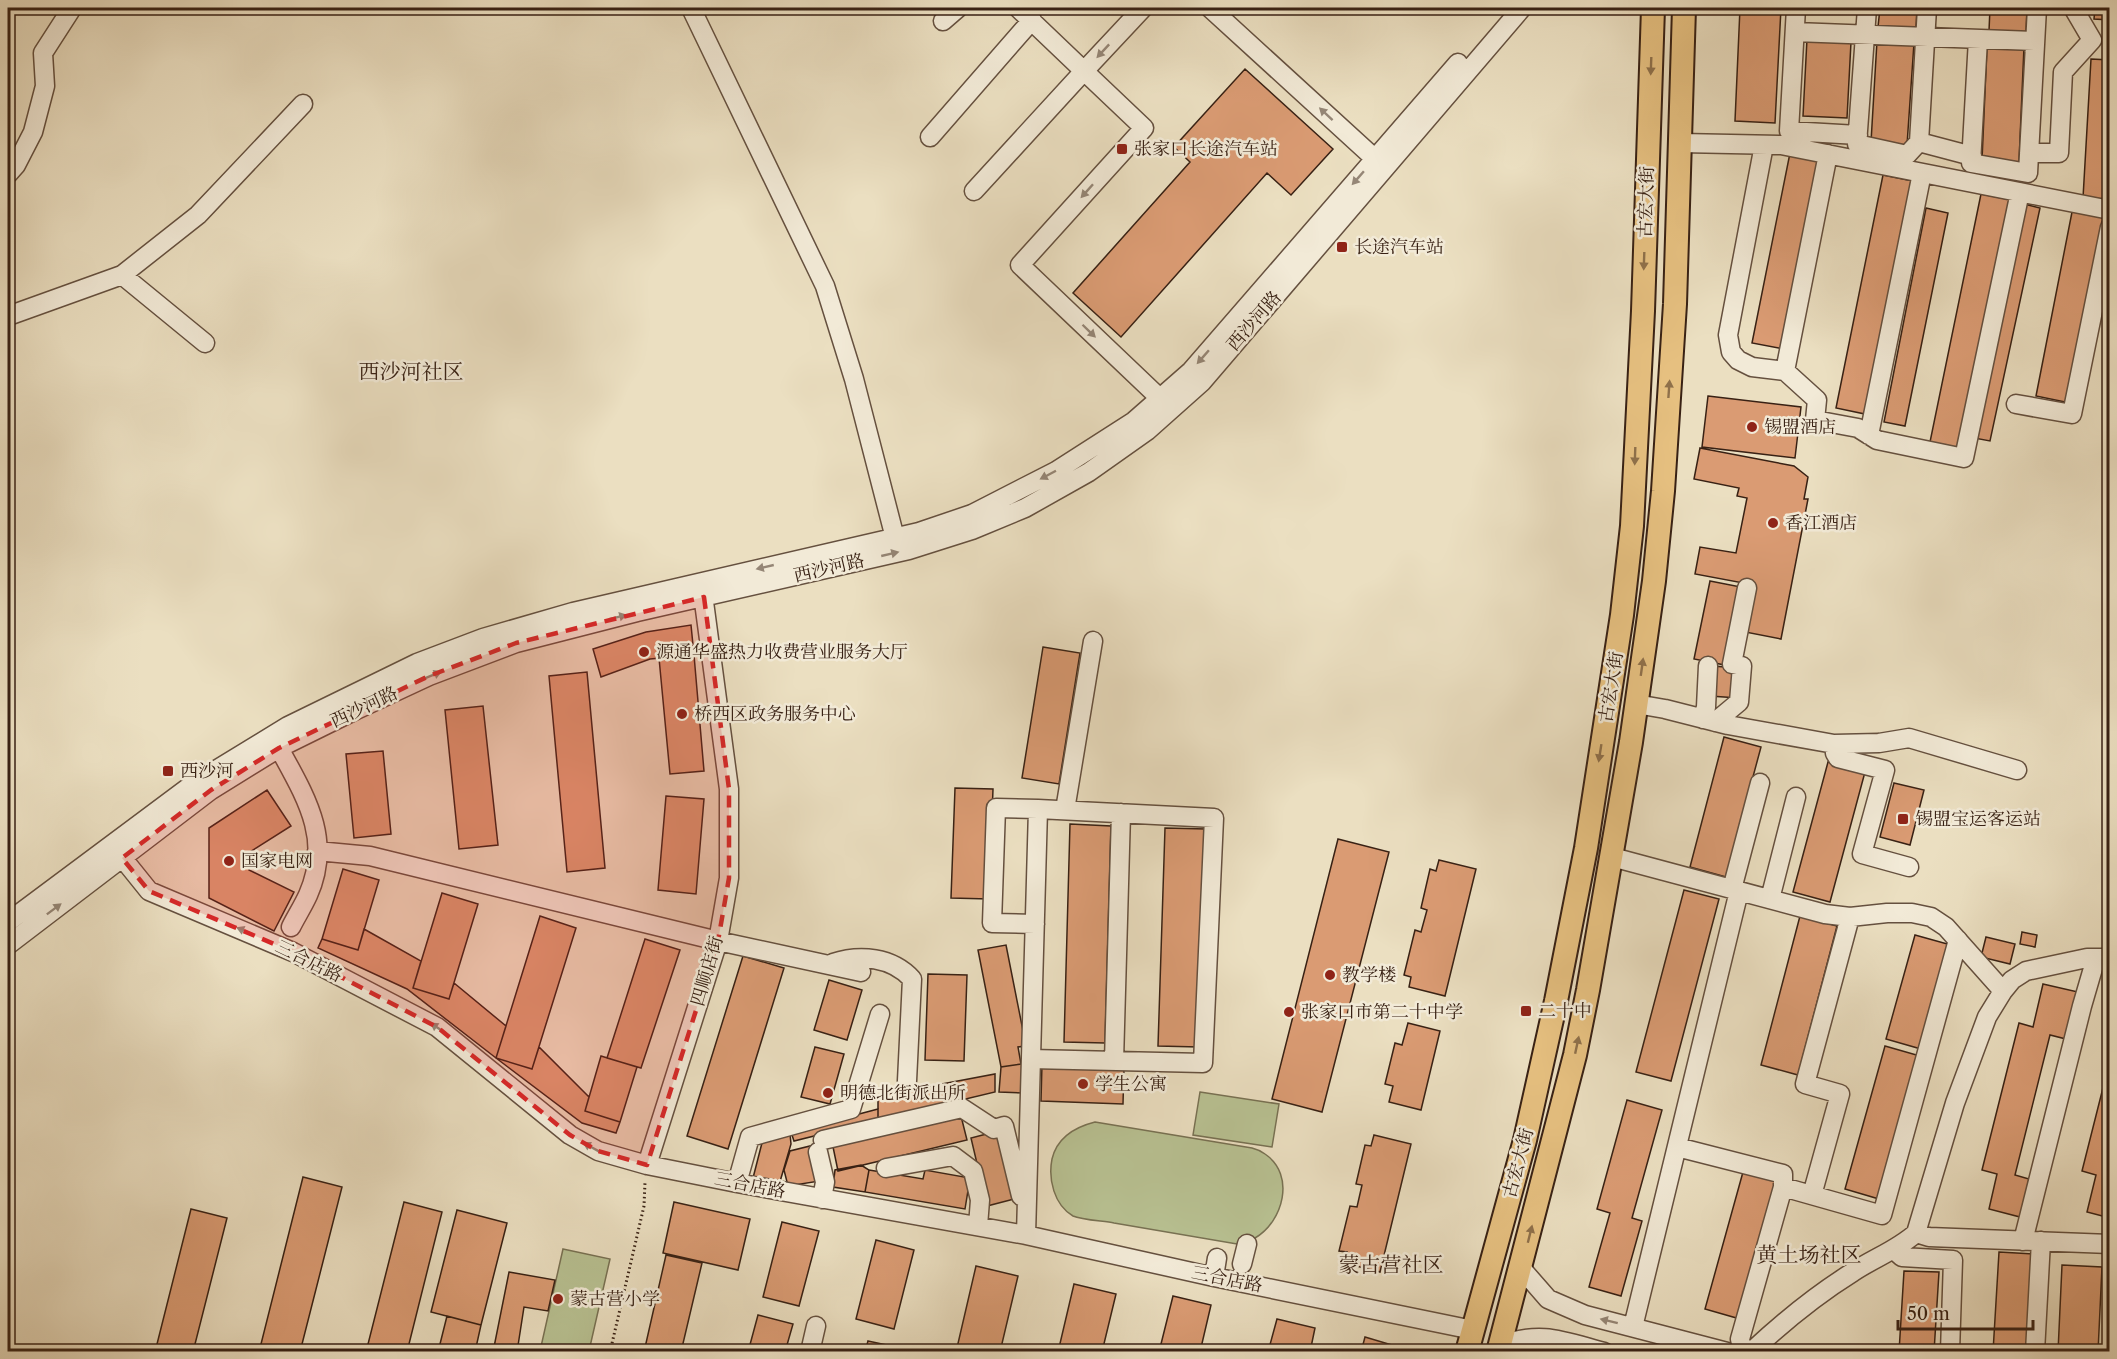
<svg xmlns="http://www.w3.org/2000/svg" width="2117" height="1359" font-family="'Libre Caslon Text','Noto Serif SC',serif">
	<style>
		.green { fill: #b8c192; stroke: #787153; stroke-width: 1.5 }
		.building { fill: #da9b73; stroke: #382114; stroke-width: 1.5 }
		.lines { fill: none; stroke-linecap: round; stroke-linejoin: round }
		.minor-casing { stroke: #65503f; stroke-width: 21 }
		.major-casing { stroke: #382114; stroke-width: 26 }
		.path { stroke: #382114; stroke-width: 3; stroke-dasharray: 1.5 3; stroke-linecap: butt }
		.minor { stroke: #f2ead7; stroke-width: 18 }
		.major { stroke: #e6c080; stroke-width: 22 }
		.oneway { fill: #958676 }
		.oneway2 { fill: #8f704a }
		.marked { fill: #d62828; fill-opacity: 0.2; stroke: #d62828; stroke-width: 4.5; stroke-dasharray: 12 8; stroke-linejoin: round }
		.poi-dot { fill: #8f2418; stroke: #f2ead7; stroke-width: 2 }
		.labels { text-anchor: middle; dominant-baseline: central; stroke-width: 5; stroke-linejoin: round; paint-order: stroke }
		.poi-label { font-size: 18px; fill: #382114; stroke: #f2ead7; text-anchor: start }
		.street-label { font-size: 18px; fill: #382114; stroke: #f2ead7 }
		.quarter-label { font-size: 21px; fill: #382114; stroke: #f2ead7 }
	</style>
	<rect width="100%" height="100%" fill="#ebdfc1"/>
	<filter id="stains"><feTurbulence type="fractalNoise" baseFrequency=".00333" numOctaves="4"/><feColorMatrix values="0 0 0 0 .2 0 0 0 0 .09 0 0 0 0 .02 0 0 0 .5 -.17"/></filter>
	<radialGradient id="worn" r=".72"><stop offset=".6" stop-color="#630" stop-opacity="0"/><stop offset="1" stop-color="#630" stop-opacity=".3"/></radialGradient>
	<path class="green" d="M1200 1092 1279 1104 1272 1147 1193 1135Z
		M1095 1122 1252 1148C1256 1149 1261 1151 1265 1154 1296 1175 1283 1222 1255 1238 1250 1241 1242 1242 1237 1244 1196 1237 1155 1230 1114 1223 1104 1221 1082 1220 1073 1216 1054 1205 1048 1179 1052 1159 1057 1138 1075 1127 1095 1122Z
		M563 1249 610 1259 589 1351H540Z"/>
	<path class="building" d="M1740 8H1781L1775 123 1735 121Z
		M1880 8H1917L1916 29 1878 27Z
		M1990 8H2027L2026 33 1989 31Z
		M2095 8H2110V20L2094 19Z
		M1807 39 1851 42 1847 118 1803 116Z
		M1877 41 1914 43 1907 145 1871 142Z
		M1987 46 2024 47 2019 162 1982 160Z
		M2091 59 2110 60V199L2083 198Z
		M1245 69 1333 149 1291 195 1267 173 1121 337 1073 293 1190 162 1174 147Z
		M1790 153 1822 160 1784 349 1752 343Z
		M1883 175 1913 181 1865 414 1836 408Z
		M1981 194 2012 200 1961 449 1930 442Z
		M2024 204 2040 208 1990 441 1974 438Z
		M2073 207 2107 214 2070 403 2036 396Z
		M1926 208 1948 213 1905 426 1884 422Z
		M1708 396 1801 407 1795 458 1702 447Z
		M1700 448 1794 466 1808 477 1804 499H1808L1781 639 1740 631 1749 584 1695 574 1700 547 1736 553 1747 498 1737 496 1739 488 1694 479Z
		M1710 581 1746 588 1730 666 1694 659Z
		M691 625 694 655 650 659 601 677 593 649 646 632Z
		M1043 647 1080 653 1059 784 1022 778Z
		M694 655 704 771 670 774 659 658Z
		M1712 666 1739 668 1738 698 1710 696Z
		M587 672 605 868 567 872 549 676Z
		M483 706 498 845 459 849 445 710Z
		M1724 737 1761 747 1726 877 1690 867Z
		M383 751 391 834 354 838 346 754Z
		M1828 762 1865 772 1830 902 1793 892Z
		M1894 783 1924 790 1910 845 1880 837Z
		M955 788 993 789 989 899 951 898Z
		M267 790 291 826 250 852 249 870 294 892 274 931 209 898V828Z
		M666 796 704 799 696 894 658 890Z
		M1070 824 1111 826 1105 1043 1064 1042Z
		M1165 828 1206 829 1199 1047 1158 1046Z
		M1338 839 1389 852 1322 1112 1272 1099Z
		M1439 860 1476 869 1445 996 1409 987 1411 977 1404 975 1415 930 1421 932 1427 910 1421 908 1430 869 1436 871Z
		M343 869 379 880 358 950 322 939Z
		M1684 890 1719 899 1671 1081 1636 1072Z
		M442 893 478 904 449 999 413 988Z
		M540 916 576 928 532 1069 496 1058Z
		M1800 916 1837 926 1798 1075 1761 1065Z
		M364 929 421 961 413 988 449 999 454 983 506 1026 496 1058 532 1069 539 1047 589 1097 585 1111 620 1122 616 1133 582 1123 496 1058 407 989 318 948 322 939 358 950Z
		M2022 932 2037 935 2035 947 2020 944Z
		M1915 935 1951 945 1921 1049 1886 1039Z
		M1986 937 2015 944 2010 964 1981 957Z
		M645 939 680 950 641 1068 607 1058Z
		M1006 945 1026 1046 1018 1047 1021 1064 1001 1067 978 950Z
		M743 956 784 968 728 1149 687 1136Z
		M928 974 967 975 964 1061 925 1060Z
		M829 980 862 990 847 1040 814 1030Z
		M2043 984 2078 992 2066 1039 2050 1035 2015 1175 2029 1179 2020 1217 1989 1209 1997 1174 1982 1170 2019 1023 2033 1027Z
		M1408 1023 1440 1031 1421 1110 1389 1102 1393 1086 1385 1084 1395 1043 1402 1045Z
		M1885 1046 1920 1056 1879 1199 1845 1189Z
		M815 1047 844 1054 830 1104 801 1097Z
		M601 1056 637 1067 620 1122 585 1111Z
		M2110 1060V1218L2087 1212 2096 1175 2082 1171Z
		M1021 1064H1025L1023 1093 999 1092 1001 1067Z
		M1042 1064 1124 1067 1123 1104 1041 1101Z
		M995 1074V1092L878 1120V1096Z
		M1627 1100 1662 1110 1632 1218 1642 1221 1621 1296 1589 1287 1610 1213 1597 1209Z
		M878 1109V1120L794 1141 791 1132Z
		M960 1112 967 1140 838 1171 832 1142Z
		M1002 1130 1018 1198 987 1206 971 1138Z
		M790 1134 791 1144 779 1185 753 1178 763 1139Z
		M1374 1135 1411 1144 1380 1272 1344 1263 1347 1252 1339 1251 1350 1206 1357 1207 1362 1185 1356 1184 1365 1145 1371 1146Z
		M814 1145 820 1181 788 1186 784 1170 790 1151Z
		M861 1165 869 1170 865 1192 833 1187 835 1170Z
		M869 1170 923 1179 925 1170 970 1178 965 1209 865 1192Z
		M1743 1172 1778 1182 1740 1319 1705 1309Z
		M303 1177 342 1187 300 1352H259Z
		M404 1202 442 1212 407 1352H366Z
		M674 1202 750 1219 738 1270 663 1253Z
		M191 1209 227 1218 193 1352H155Z
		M457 1210 507 1223 481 1325 431 1312Z
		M782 1222 819 1231 799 1306 763 1297Z
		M876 1240 914 1250 894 1329 856 1319Z
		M1999 1252 2035 1254 2029 1352H1993Z
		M666 1255 702 1263 681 1352H644Z
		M2062 1265 2102 1267 2098 1352H2058Z
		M976 1266 1018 1276 1000 1352H956Z
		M1904 1271 1939 1272 1934 1352H1899Z
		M509 1272 555 1280 548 1311 524 1307 517 1352H493Z
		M1074 1284 1116 1294 1102 1352H1058Z
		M1173 1296 1211 1305 1200 1352H1159Z
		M758 1315 793 1324 785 1352H748Z
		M447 1316 481 1325 475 1352H438Z
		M1277 1319 1315 1328 1310 1352H1268Z
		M1365 1337 1402 1348 1401 1352H1361Z
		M868 1341 901 1348 900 1352H865Z"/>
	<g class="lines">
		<g class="minor-casing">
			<path id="minor" d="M691 8 825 286 854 379 895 538
				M1143 8 1084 71 1144 128 1020 265 1167 405
				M1210 8 1384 167
				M1796 8 1789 131 1858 135
				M1867 8 1857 144 1907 155 1919 142
				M1927 8 1919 142 1972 156
				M943 21 958 8
				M1795 32 2035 41
				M1978 39 1971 163 2028 173 2037 8
				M930 137 1032 20
				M1681 143 1781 145 2110 210
				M1764 145 1728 335 1731 352 1738 360 1752 367 1785 371 1817 400 1815 420 1858 428 1877 440 1964 458 2020 192
				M2029 153H2059L2063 72 2092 40 2075 11 2076 8
				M8 174 16 165 33 132 45 86 43 53 72 8
				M974 191 1084 71 1018 8
				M122 275 198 215 303 104
				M8 316 122 275 205 343
				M1785 371 1828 154
				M2016 404 2072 414 2110 227
				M1869 435 1922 173
				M1636 704 1665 709 1728 725 1834 744 1835 753 1838 758 1885 770 1862 854 1909 867
				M1703 719 1706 707 1708 666
				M1715 722 1739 702 1742 666 1732 664 1747 588
				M1834 744 1879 743 1909 738 2017 770
				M279 748C305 796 333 839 308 895 303 906 296 917 291 927
				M1065 810 1093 641
				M116 850 149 891 293 952 437 1027 570 1135 598 1151 647 1165 737 1183 1026 1235 1214 1277 1473 1330
				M317 851 370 856 718 941 861 972
				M1612 857 1825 914 1850 917 1887 913H1912L1931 917 1946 927 2003 991
				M1732 889 1760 783
				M1770 899 1796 797
				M8 922 193 784 288 726 417 663 483 638 573 612 919 532 972 514 1056 471 1134 421 1191 371 1458 63
				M1035 924 992 923 996 808 1038 809
				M8 945 211 790 279 748 356 710 429 676 516 643 637 612 909 550 972 530 1025 508 1089 472 1147 431 1202 382 1522 8
				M833 963C860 954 892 957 912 979L907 1081
				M1114 1061 1121 813
				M823 1140 962 1108 994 1129 1004 1126 1021 1196
				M1677 1147 1783 1174V1187
				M818 1152 825 1182 822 1199
				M647 1165 718 941 729 878V789L702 587
				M886 1168 953 1156 973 1171 980 1200 978 1226
				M737 1183 750 1137 851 1109 880 1014
				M1812 1195 1840 1094 1805 1084 1850 917
				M1916 1233 1929 1237 2110 1244
				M1026 1235 1038 809 1214 818 1203 1063 1031 1059
				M2023 1241 2082 1006 2096 958
				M1894 1250 1902 1257 1953 1260 1950 1352
				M1242 1264 1247 1244
				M1521 1268 1548 1299 1585 1315 1727 1352
				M1214 1277 1217 1258
				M1633 1327 1739 891
				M1499 1346C1541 1330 1563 1341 1604 1352
				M810 1352 816 1326
				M1743 1352 1740 1339 1783 1187 1882 1215 1958 940
				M1751 1352C1783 1322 1816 1295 1853 1272 1874 1258 1897 1250 1916 1233L1955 1103 1987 1017 2003 991 2012 980 2026 971 2087 958H2110
				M2035 1352 2041 1241"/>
		</g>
		<g class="major-casing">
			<path id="major" d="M1467 1352 1525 1140 1556 1001 1586 848 1622 615 1632 526 1643 311 1653 8
				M1498 1352 1575 1055 1588 990 1631 742 1654 581 1663 491 1675 304 1684 8"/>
		</g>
		<path class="path" d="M610 1352 644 1206 645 1182"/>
		<use href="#minor" class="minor"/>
		<use href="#major" class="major"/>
	</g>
	<defs><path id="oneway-solid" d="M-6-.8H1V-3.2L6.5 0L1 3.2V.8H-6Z" transform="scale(1.5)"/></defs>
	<g class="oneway">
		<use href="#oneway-solid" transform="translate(1103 51) rotate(133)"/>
		<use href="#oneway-solid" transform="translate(1326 114) rotate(-137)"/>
		<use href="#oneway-solid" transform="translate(1358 178) rotate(131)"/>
		<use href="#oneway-solid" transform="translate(1087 191) rotate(132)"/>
		<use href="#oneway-solid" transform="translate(1089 331) rotate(44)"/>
		<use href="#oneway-solid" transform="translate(1203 357) rotate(131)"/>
		<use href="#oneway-solid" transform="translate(1048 475) rotate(152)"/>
		<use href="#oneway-solid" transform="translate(890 554) rotate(-13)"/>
		<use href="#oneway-solid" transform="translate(765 567) rotate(167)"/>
		<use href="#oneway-solid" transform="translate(618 617) rotate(-14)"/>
		<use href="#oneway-solid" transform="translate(433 675) rotate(-22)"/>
		<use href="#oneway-solid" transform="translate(54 909) rotate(-37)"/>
		<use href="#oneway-solid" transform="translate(245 931) rotate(-157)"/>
		<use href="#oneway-solid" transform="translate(438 1028) rotate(-146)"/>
		<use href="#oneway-solid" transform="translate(591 1147) rotate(-151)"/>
		<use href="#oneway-solid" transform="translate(1609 1321) rotate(-166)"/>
	</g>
	<g class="oneway2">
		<use href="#oneway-solid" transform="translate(1651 66) rotate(92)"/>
		<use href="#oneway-solid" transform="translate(1644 261) rotate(92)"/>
		<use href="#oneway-solid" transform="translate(1669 389) rotate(-86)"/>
		<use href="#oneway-solid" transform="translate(1635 456) rotate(92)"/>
		<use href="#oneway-solid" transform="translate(1642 667) rotate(-82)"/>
		<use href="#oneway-solid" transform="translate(1600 753) rotate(99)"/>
		<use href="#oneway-solid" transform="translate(1577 1045) rotate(-78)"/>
		<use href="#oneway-solid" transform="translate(1530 1234) rotate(-76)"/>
	</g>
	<path class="marked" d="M704 597 729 789V878L718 941 647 1165 598 1151 570 1135 437 1027 293 952 149 891 122 858 211 790 279 748 429 676 516 643Z"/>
	<g class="poi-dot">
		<rect x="1116" y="143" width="12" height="12" rx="3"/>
		<rect x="1336" y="241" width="12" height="12" rx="3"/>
		<circle cx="1752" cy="427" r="6"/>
		<circle cx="1773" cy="523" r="6"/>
		<circle cx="644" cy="652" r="6"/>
		<circle cx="682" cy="714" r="6"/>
		<rect x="162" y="765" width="12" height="12" rx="3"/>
		<rect x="1897" y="813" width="12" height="12" rx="3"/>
		<circle cx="229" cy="861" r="6"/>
		<circle cx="1330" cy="975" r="6"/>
		<rect x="1520" y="1005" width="12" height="12" rx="3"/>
		<circle cx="1289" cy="1012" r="6"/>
		<circle cx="1083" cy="1084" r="6"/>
		<circle cx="828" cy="1093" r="6"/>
		<circle cx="558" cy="1299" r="6"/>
	</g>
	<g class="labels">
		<g class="poi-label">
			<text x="1134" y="149">张家口长途汽车站</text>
			<text x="1354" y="247">长途汽车站</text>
			<text x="1764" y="427">锡盟酒店</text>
			<text x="1785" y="523">香江酒店</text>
			<text x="656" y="652">源通华盛热力收费营业服务大厅</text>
			<text x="694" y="714">桥西区政务服务中心</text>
			<text x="180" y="771">西沙河</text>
			<text x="1915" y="819">锡盟宝运客运站</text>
			<text x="241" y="861">国家电网</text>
			<text x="1342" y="975">教学楼</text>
			<text x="1538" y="1011">二十中</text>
			<text x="1301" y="1012">张家口市第二十中学</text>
			<text x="1095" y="1084">学生公寓</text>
			<text x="840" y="1093">明德北街派出所</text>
			<text x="570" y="1299">蒙古营小学</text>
		</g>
		<g class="street-label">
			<text transform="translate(1646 202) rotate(-88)">古宏大街</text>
			<text transform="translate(1254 321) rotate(-49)">西沙河路</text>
			<text transform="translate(829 568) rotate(-13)">西沙河路</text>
			<text transform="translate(1611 687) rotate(-81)">古宏大街</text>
			<text transform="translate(364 707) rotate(-25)">西沙河路</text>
			<text transform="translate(309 961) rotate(26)">三合店路</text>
			<text transform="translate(707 971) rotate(-74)">四顺店街</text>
			<text transform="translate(1518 1163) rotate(-75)">古宏大街</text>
			<text transform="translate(750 1185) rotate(11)">三合店路</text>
			<text transform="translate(1227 1279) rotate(11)">三合店路</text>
		</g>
		<g class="quarter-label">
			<text x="411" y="371">西沙河社区</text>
			<text x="1809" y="1254">黄土场社区</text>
			<text x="1391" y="1264">蒙古营社区</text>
		</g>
	</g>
	<rect width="2117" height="1359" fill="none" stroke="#ebdfc1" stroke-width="30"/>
	<rect x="9" y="9" width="2099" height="1341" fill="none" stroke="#382114" stroke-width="3"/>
	<rect x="15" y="15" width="2087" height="1329" fill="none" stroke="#382114" stroke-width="1.5"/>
	<path d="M1898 1320v9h135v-9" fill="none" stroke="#382114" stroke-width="3"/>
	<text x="1907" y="1320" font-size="18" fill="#382114" stroke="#f2ead7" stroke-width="4.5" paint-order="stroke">50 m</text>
	<rect width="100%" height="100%" filter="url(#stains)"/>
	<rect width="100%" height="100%" fill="url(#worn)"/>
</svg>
